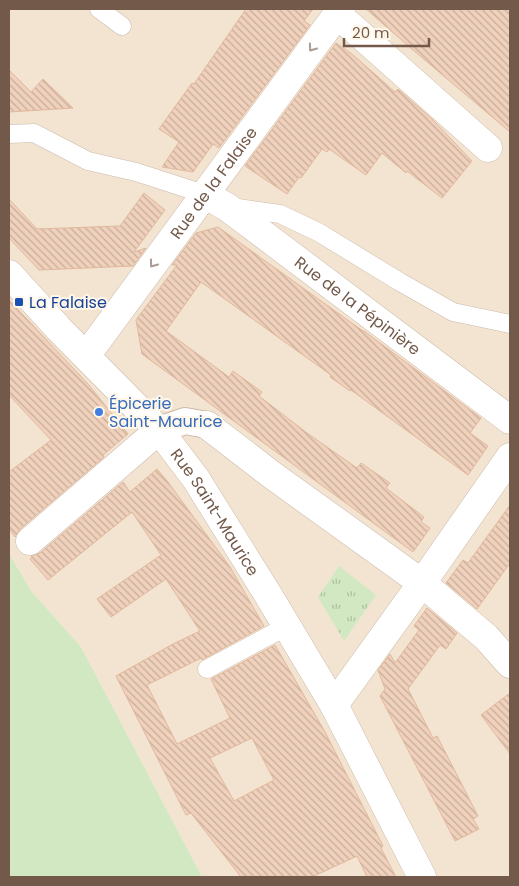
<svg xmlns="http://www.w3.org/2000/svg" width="519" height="886" font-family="Poppins,sans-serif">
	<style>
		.residential { fill: #f3e4d2 }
		.green { fill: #d1e8c2 }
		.park { fill: url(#park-tufts) }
		.building { fill: url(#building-back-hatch); stroke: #e2b89c; fill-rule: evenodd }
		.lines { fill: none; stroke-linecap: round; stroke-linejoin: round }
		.service-casing { stroke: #cdbaaa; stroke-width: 19 }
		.pedestrian-casing { stroke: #cdbaaa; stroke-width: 28 }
		.minor-casing { stroke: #cdbaaa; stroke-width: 29 }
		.tertiary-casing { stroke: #cdbaaa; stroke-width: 29 }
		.service { stroke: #fff; stroke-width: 18 }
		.pedestrian { stroke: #fff; stroke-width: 26 }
		.minor { stroke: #fff; stroke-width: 28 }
		.tertiary { stroke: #fff; stroke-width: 28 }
		.oneway { stroke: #ab9b92 }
		.transit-dot { fill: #1a4fb4; stroke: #fff7e9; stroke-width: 2 }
		.shop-dot { fill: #3f7fe0; stroke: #fff7e9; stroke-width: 2 }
		.labels { text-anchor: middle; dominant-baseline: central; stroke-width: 4; stroke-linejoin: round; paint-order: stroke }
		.street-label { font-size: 16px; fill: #73594a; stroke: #fff7e9 }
		.transit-label { font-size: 16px; fill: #164399; stroke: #fff7e9; text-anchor: start }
		.shop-label { font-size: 16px; fill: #366cbe; stroke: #fff7e9; text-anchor: start }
	</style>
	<defs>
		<pattern id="park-tufts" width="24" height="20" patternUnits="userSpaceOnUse" patternTransform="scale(1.25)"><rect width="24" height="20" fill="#d1e8c2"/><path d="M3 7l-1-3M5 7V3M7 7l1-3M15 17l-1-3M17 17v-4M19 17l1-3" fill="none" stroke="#aebfa0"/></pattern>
		<pattern id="building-back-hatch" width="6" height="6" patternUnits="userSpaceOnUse" patternTransform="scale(1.25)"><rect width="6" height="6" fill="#f0d1bc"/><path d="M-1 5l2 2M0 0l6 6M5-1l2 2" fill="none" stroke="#c7ad9b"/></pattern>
	</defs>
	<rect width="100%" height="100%" fill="#fbf2e3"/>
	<path class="residential" d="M9 9H510V877H202L81 647 32 592 9 554Z"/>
	<path class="green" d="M9 554 32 592 81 647 202 877H9Z"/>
	<path class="park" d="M339 566 376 595 344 641 318 597Z"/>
	<path class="building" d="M246 9H313L304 21 310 25 219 148 213 144 193 172 162 167 179 142 159 129 192 83 194 84Z
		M366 9H510V132L413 50Z
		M336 43 352 54 395 92 398 89 432 119 472 161 442 198 407 171 406 173 382 153 366 175 329 149 327 152 322 149 301 178 299 177 287 194 245 166Z
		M9 70 31 92 43 79 73 108 9 112Z
		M144 193 165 210 134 252 146 248 133 266 39 270 9 238V199L37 229 120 226Z
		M218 227 363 331H364L481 418 470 433 488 446 468 475 351 390 350 391 330 377 331 375 201 282 166 331 229 377 233 371 262 392 259 396 307 433 357 468 361 463 390 483 386 488 424 517 421 522 430 528 413 552 142 354 136 320 177 265H172L196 233Z
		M9 300 88 384 128 434 103 455 104 457 20 529 15 537 9 529V472L51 440 9 395Z
		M157 469 168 482 230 567 264 626 202 660 201 658 147 685 177 744 230 718 211 679 275 645 325 732 383 846 381 848 396 877H367L357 856 312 877H241L191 813 186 815 116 676 173 644 200 631 166 579 111 617 97 599 161 555 132 512 48 580 30 559 32 557 31 556 40 553 123 482 130 492ZM252 738 274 780 234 801 210 758Z
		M510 505V563L477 609 446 583 463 560 468 563Z
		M427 608 457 633 446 649 440 645 408 689 433 738 437 736 478 816 473 819 479 829 455 841 380 696 385 689 378 670 390 654 395 663 419 630 414 626Z
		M510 693V754L481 715Z"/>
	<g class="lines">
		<g class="service-casing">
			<path id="service" d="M99 9 122 26
				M9 134 34 133 88 161 136 172 204 194
				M231 207 280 214 318 232 400 282 453 312 510 324
				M207 669 287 626"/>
		</g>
		<g class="pedestrian-casing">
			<path id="pedestrian" d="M159 430 185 421 207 425"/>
		</g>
		<g class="minor-casing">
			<g id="minor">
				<path d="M337 14 488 148"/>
				<path id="s1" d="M204 194 227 207 510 420"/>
				<path id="s2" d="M86 356 341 9"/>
				<path d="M207 425 272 475 422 583 334 705"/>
				<path d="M510 457 422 583 486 637 510 664"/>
				<path d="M30 541 159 430"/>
			</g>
		</g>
		<g class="tertiary-casing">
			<g id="tertiary">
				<path id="s3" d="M9 274 59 329 159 430 196 479 267 593 334 705 422 877"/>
			</g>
		</g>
		<use href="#service" class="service"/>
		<use href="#pedestrian" class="pedestrian"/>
		<use href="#minor" class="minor"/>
		<use href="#tertiary" class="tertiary"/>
	</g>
	<defs><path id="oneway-chevron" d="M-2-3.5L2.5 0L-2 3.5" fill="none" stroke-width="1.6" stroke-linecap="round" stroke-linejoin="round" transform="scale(1.25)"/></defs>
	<g class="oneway">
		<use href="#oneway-chevron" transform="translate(312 48) rotate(126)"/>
		<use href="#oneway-chevron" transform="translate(153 264) rotate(126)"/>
	</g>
	<rect class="transit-dot" x="14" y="297" width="10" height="10" rx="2.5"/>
	<circle class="shop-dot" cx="99" cy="412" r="5"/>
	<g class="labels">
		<g class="street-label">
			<text stroke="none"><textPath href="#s2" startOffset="215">Rue de la Falaise</textPath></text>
			<text stroke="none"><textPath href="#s1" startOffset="190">Rue de la Pépinière</textPath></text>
			<text stroke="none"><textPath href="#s3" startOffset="316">Rue Saint-Maurice</textPath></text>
		</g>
		<g class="transit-label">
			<text x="29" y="302">La Falaise</text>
		</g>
		<g class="shop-label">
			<text x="109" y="403">Épicerie<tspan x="109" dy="18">Saint-Maurice</tspan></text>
		</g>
	</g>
	<rect width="519" height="886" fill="none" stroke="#73594a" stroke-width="20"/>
	<path d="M344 38v8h85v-8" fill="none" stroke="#73594a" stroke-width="2.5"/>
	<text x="352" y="38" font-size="15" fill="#73594a" stroke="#fff7e9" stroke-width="4" paint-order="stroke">20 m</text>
</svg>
